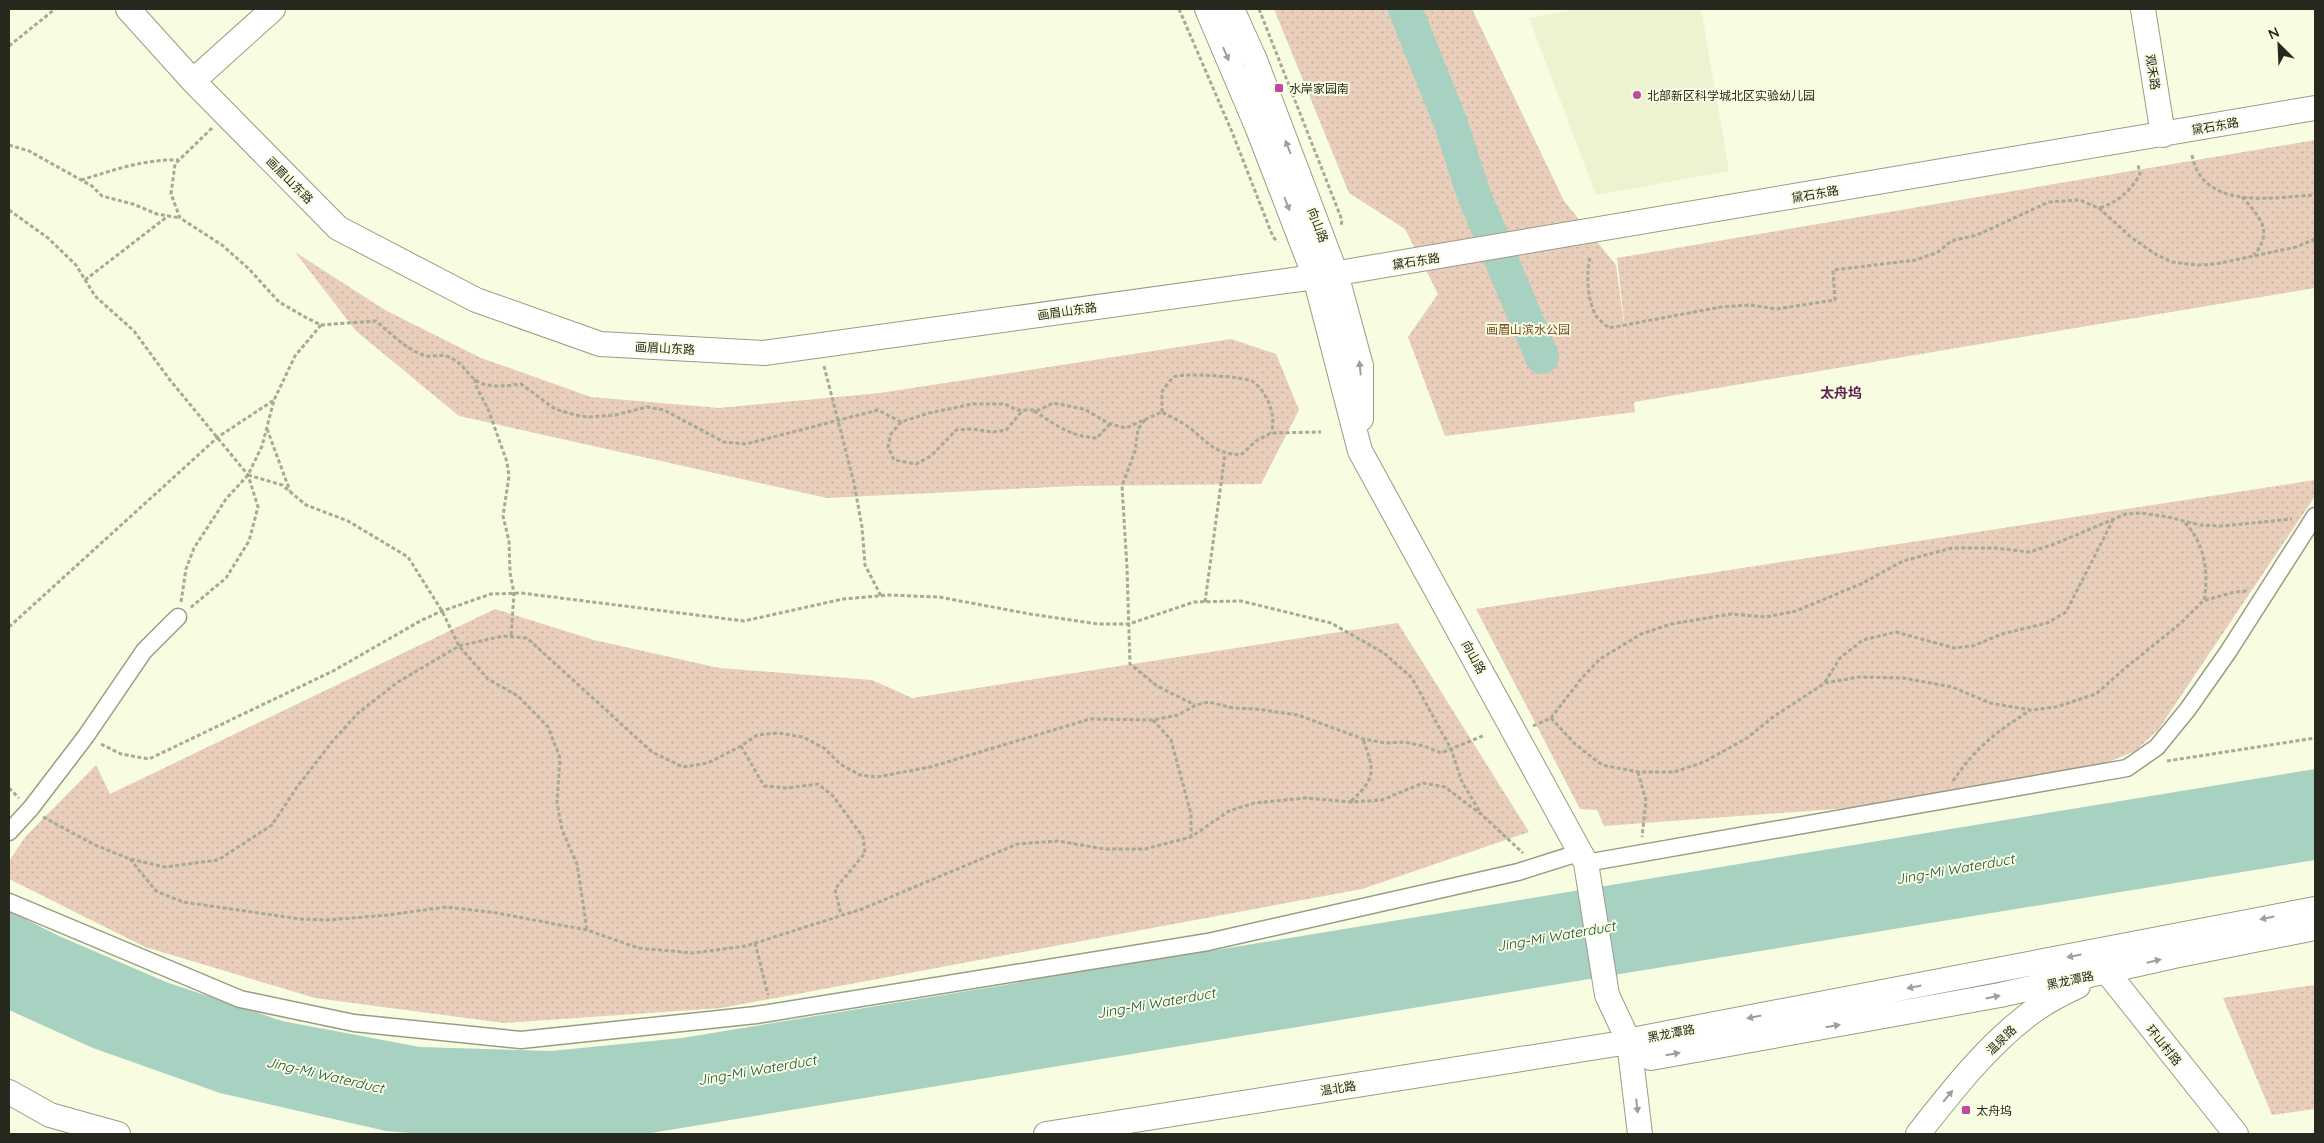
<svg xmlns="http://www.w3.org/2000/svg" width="2324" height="1143" font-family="Quicksand,'Noto Sans SC',sans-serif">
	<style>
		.built { fill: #edf2d0 }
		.grass { fill: url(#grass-dots) }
		.water { fill: #a7d1c1 }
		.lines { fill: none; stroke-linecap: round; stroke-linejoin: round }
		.river { stroke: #a7d1c1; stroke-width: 34 }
		.street-casing { stroke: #999c84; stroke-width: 19 }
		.secondary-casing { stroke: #999c84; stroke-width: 26 }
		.path { stroke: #a7aa96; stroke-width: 3; stroke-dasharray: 4 2.5; stroke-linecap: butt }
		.street { stroke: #fff; stroke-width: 16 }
		.secondary { stroke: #fff; stroke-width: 24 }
		.oneway { fill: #9e9f9a }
		.poi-dot { fill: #bc4aa5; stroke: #f8fce1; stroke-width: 2 }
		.labels { text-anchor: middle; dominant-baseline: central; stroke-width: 4; stroke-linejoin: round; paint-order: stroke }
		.street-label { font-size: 12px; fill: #27291f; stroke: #f8fce1 }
		.poi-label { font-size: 12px; fill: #27291f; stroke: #f8fce1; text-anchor: start }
		.park-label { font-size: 12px; fill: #784c26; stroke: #f8fce1 }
		.neighbourhood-label { font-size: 14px; font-weight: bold; fill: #5c2550; stroke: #f8fce1 }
		.water-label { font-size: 14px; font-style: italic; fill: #174e3d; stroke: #f8fce1 }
	</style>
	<defs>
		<pattern id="grass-dots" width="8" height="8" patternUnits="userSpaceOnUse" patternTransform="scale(1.25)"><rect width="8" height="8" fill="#e8cebb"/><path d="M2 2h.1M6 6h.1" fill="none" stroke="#c7b1a0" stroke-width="1.8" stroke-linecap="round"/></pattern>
	</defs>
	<rect width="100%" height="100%" fill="#f8fce1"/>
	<path class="built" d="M1580 9H1701L1729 171 1596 195 1529 18Z"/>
	<path class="grass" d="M1274 9H1472L1564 201 1616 265 1627 347 1617 258 2315 140V288L1634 402 1635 412 1445 436 1408 337 1438 294 1405 229 1349 193Z
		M295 252 385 310 481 358 591 397 719 408 880 393 1231 339 1276 354 1299 410 1261 484 1075 486 827 498 459 416 356 331Z
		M2315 480V496L2158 730 2135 751 2065 780 1972 799 1604 826 1597 810 1580 809 1476 609Z
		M495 609 594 640 719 668 872 680 912 698 1398 623 1529 832 1362 889 721 1008 504 1023 315 998 145 947 9 879V861L26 836 96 765 110 794Z
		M2315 985V1109L2272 1115 2223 998Z"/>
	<path class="water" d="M2315 769V860L651 1133 424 1134 386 1131 220 1093 93 1048 9 1010V911L59 936 166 982 282 1021 420 1047 551 1051 682 1038Z"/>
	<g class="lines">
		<path class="river" d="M1405 9 1450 121 1474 195 1542 357"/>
		<g class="street-casing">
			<path id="street" d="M9 832 31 808 86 736 144 651 178 617
				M1586 863 2127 768 2157 747 2188 709 2228 652 2315 516
				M9 902 240 999 354 1023 521 1040 756 1015 1208 942 1518 872 1581 852"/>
		</g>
		<g class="secondary-casing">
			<path id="secondary" d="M128 9 193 81 338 228 476 300 600 344 764 353 1315 277 2315 108
				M1207 9 1258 129 1315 277 1360 451 1586 863 1607 995 1629 1042 1640 1134
				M1232 9 1255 60 1336 274 1361 366V419
				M2143 9 2163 135
				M193 81 273 9
				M2103 958 2107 972 2236 1134
				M1629 1042 1651 1058 2000 995 2174 956 2315 928
				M9 1092 50 1115 118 1134
				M1046 1134 1629 1042 1642 1038 2315 909
				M1918 1134C1951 1092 1985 1048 2028 1015 2043 1003 2061 994 2078 986"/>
		</g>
		<path class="path" d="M1179 9 1232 132 1273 237 1278 242
			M1259 9 1342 220 1341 226
			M9 46 55 9
			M212 128 175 164 171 194 180 218 222 245 249 269 279 302 305 317 321 325 376 321C390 333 405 348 423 355 430 358 439 354 446 356 458 360 462 366 470 375 483 390 503 386 521 384L555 409 575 415 588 417 615 415 647 407 664 410 724 442 746 444 878 410 901 422 929 413 973 404H1005L1017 410H1039L1053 403 1084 409 1110 424 1126 428 1162 412C1171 417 1182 422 1190 428 1210 444 1213 453 1241 455L1256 441 1271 433 1321 432
			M9 145 29 151 92 186 102 196 133 204 157 214 180 218
			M2192 155C2203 212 2274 197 2315 195
			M81 180C114 170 144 159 179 160
			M2242 197C2260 217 2274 231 2254 255
			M2100 208C2119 201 2130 192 2140 174L2138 165
			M9 210 48 238 76 265 95 296 134 331 170 380 248 475 258 507 249 541 226 578 190 608
			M1590 258C1586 274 1587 302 1597 317 1600 321 1606 325 1609 328L1721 307 1750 305 1776 309 1835 300 1833 270 1916 260 1938 252 1951 241 1977 235 2049 202 2079 200 2099 208 2132 238 2157 255 2172 262 2198 265 2216 264 2296 247 2315 239
			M85 280 168 216
			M824 366 854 483 862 527 865 565 881 596
			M475 379 477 388 488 409 507 462 509 476 503 516 509 541 510 573 514 593 511 637
			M1034 411C1056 425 1071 437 1097 438L1110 424
			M1162 412V392C1165 387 1170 380 1174 377 1182 372 1244 377 1252 381 1267 391 1277 416 1271 433
			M1145 420 1138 429 1135 451 1122 486 1127 568 1130 664 1157 686 1195 705
			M901 422 891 434 888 447 894 460 916 464 931 456 956 430 972 429 993 432 1006 430 1023 410
			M267 429 290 491
			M248 475 282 485 306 505 348 521 408 557 442 611 459 646 488 679 518 696 548 727 560 758 557 803 562 830 577 864 587 930
			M2185 523C2205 543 2209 574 2204 601
			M181 602 186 569 194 548 226 499 248 475 262 446 274 400 295 356 321 325
			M1205 602 1225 454
			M9 627 218 437 274 400
			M1825 682 1840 658 1863 640 1896 632 1954 648 1973 646 2002 634 2047 623 2066 612 2114 518
			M1551 718 1575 744 1602 765 1638 772H1674L1704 762 1747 738 1773 717 1825 683 1859 677 1903 678 1952 687 1990 703 2031 710 2056 707 2096 694 2124 669 2181 623 2203 601 2234 592 2247 591
			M1153 720 1171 740 1191 814V837
			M1533 726 1551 718 1581 679 1600 659 1641 634 1671 624 1731 614 1766 617 1796 611 1861 584 1903 561 1952 548H1995L2029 552 2052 545 2126 514 2141 513 2168 517 2200 525 2223 526 2292 519
			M101 744 121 754 149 759 333 671 422 620 442 611 491 594 521 593 744 621 843 599 889 595 939 597 1030 614 1098 624H1129L1194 602 1241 601 1331 623 1384 653 1412 678 1451 749 1462 782 1482 815
			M741 746 764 786 787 788 818 784 833 796 863 837 865 853 835 889 841 915
			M2167 761 2315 738
			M1638 772 1646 801 1642 837
			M1953 781C1975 748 1997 731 2031 710
			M9 788 19 798
			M1351 801C1377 778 1374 770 1363 739
			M43 817 95 845 130 859 165 867 218 860 272 825 297 787 332 742 358 713 398 682 459 646 503 636 527 638 652 752 683 767 708 763 741 746 757 735 778 733 803 737 824 748 840 764 860 775 877 777 930 767 1090 719 1153 720 1178 715 1196 705 1209 702 1233 708 1256 709 1298 715 1363 739 1386 743 1404 742 1424 746 1441 753 1485 735
			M130 859 156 891 183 902 300 919 328 920 388 915 446 907 497 913 587 930 638 948 693 953 746 946 862 909 1017 844 1058 841 1104 849H1145L1191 837 1229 811 1254 803 1306 798 1351 802 1382 800 1423 783 1445 787 1482 815 1523 853
			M755 943 768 995"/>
		<use href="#street" class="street"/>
		<use href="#secondary" class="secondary"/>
	</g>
	<defs><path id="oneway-solid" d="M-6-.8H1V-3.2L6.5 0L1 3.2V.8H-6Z" transform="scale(1.25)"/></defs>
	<g class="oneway">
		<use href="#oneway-solid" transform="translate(1226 54) rotate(67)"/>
		<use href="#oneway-solid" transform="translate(1288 147) rotate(-111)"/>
		<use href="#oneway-solid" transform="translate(1287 204) rotate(69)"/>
		<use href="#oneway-solid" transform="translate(1360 368) rotate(-96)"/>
		<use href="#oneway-solid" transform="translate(2267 918) rotate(169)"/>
		<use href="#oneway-solid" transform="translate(2074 956) rotate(169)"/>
		<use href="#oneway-solid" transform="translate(2154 961) rotate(-13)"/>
		<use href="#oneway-solid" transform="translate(1914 987) rotate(169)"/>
		<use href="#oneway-solid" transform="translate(1993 997) rotate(-11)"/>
		<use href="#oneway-solid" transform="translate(1754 1017) rotate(169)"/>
		<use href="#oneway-solid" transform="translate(1833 1026) rotate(-10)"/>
		<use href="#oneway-solid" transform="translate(1673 1054) rotate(-10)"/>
		<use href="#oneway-solid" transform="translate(1948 1096) rotate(-50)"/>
		<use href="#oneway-solid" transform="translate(1637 1106) rotate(83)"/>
	</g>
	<g class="poi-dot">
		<rect x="1274" y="83" width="10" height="10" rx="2.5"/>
		<circle cx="1637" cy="95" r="5"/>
		<rect x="1961" y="1105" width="10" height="10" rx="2.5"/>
	</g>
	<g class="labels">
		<g class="street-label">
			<text transform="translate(2153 72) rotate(81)">观禾路</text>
			<text transform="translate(2215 126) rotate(-10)">黛石东路</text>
			<text transform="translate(290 180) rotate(45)">画眉山东路</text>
			<text transform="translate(1815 194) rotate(-10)">黛石东路</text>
			<text transform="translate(1318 225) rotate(69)">向山路</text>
			<text transform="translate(1416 261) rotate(-9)">黛石东路</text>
			<text transform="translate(1067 311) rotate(-8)">画眉山东路</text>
			<text transform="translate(665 348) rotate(3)">画眉山东路</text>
			<text transform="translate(1474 657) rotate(61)">向山路</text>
			<text transform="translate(2070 980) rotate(-12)">黑龙潭路</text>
			<text transform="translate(1671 1033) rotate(-11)">黑龙潭路</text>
			<text transform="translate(2001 1040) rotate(-44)">温泉路</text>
			<text transform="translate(2164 1045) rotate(51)">环山村路</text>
			<text transform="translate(1338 1088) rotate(-9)">温北路</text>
		</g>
		<g class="poi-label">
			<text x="1289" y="88">水岸家园南</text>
			<text x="1647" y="95">北部新区科学城北区实验幼儿园</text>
			<text x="1976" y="1110">太舟坞</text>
		</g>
		<g class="park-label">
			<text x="1528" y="329">画眉山滨水公园</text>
		</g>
		<g class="neighbourhood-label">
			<text x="1841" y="393">太舟坞</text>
		</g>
		<g class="water-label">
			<text transform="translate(1955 869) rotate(-10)">Jing-Mi Waterduct</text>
			<text transform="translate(1556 936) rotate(-10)">Jing-Mi Waterduct</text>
			<text transform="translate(1156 1003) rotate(-10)">Jing-Mi Waterduct</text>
			<text transform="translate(757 1070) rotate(-10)">Jing-Mi Waterduct</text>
			<text transform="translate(325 1075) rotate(13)">Jing-Mi Waterduct</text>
		</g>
	</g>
	<rect width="2324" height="1143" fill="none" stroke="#27291f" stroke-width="20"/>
	<g transform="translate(2279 45) rotate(336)" stroke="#f8fce1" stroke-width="4" paint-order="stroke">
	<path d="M0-4L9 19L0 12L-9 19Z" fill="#27291f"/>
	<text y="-8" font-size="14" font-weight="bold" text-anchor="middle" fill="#27291f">N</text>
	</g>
</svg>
